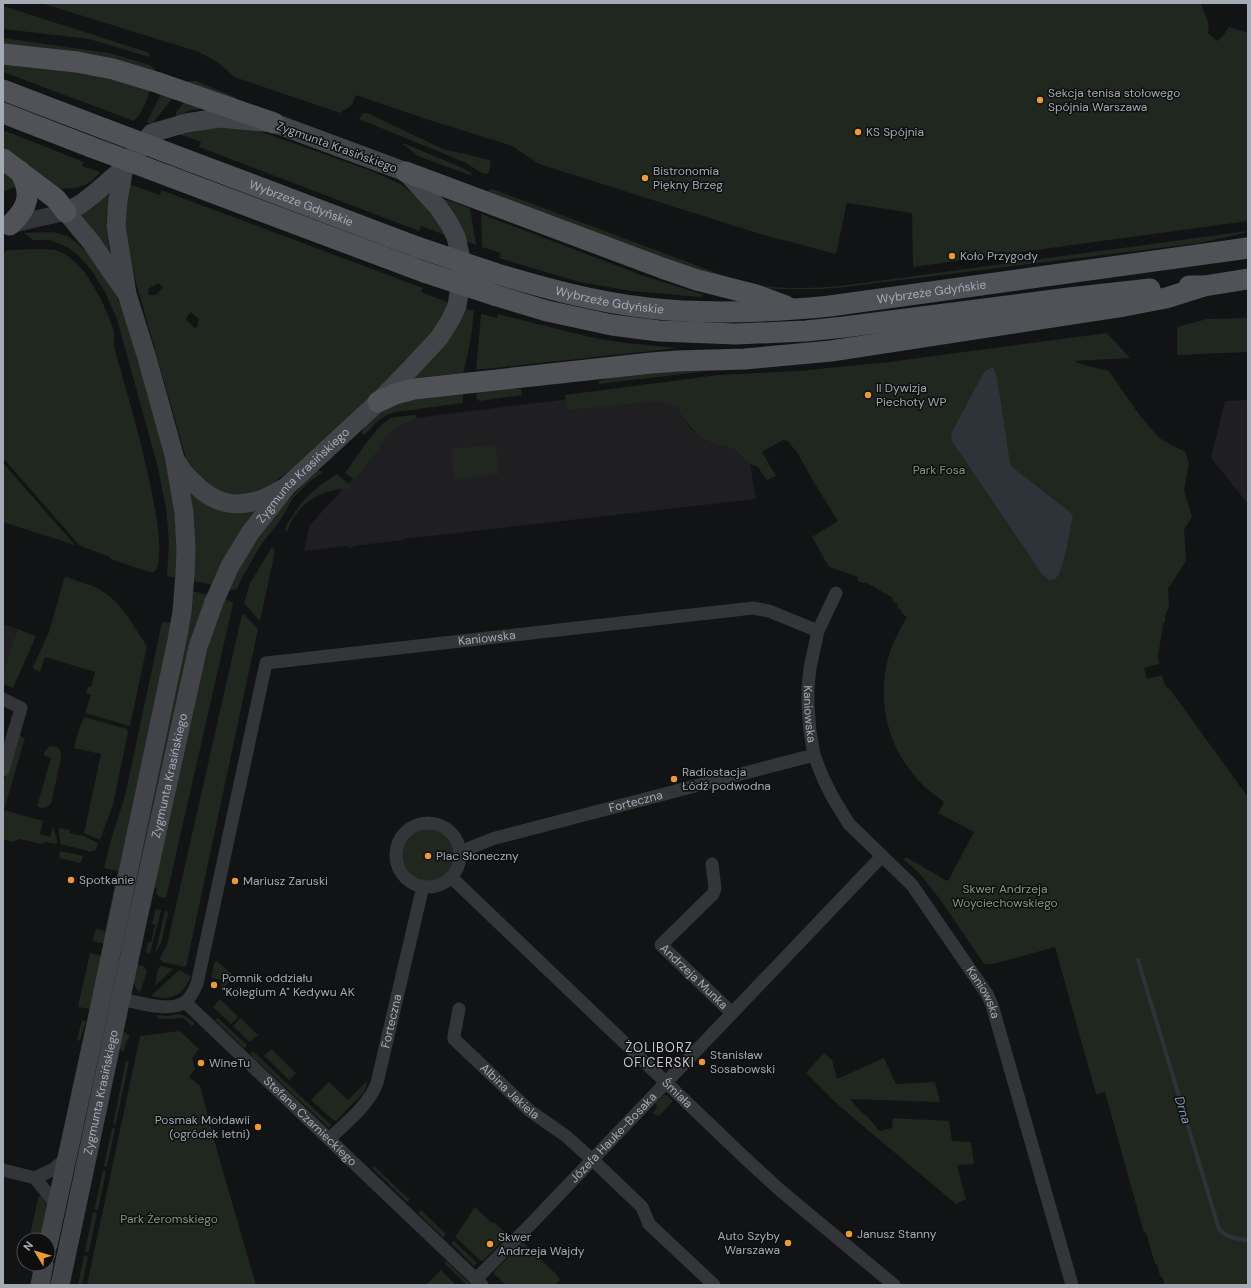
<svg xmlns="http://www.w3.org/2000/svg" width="1251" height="1288" font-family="'DM Sans',sans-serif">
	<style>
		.built { fill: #1f1f21 }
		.green { fill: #1f271f; fill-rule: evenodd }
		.water { fill: #2c3439 }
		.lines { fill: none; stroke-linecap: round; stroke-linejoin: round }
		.stream { stroke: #2c3439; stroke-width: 4 }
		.minor { stroke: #343539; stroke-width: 13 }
		.tertiary { stroke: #343539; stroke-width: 17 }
		.secondary { stroke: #424449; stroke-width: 19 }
		.primary { stroke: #505258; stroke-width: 21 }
		.primary-bridge { stroke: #505258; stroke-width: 21 }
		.poi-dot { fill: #e89b37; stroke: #0e0e0f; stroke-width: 1.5 }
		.labels { text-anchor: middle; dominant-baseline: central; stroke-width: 3; stroke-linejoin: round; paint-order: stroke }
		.poi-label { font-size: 12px; fill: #a5abb4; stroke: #0e0e0f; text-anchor: start }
		.street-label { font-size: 12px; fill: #a5abb4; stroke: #0e0e0f }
		.park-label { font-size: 12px; fill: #7e9e7c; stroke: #0e0e0f }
		.neighbourhood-label { font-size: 13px; letter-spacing: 1px; fill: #c5c9d0; stroke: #0e0e0f }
		.water-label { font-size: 13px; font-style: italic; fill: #7d9bae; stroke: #0e0e0f }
	</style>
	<rect width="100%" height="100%" fill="#121314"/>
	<path class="built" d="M689 384 690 388 679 412 689 427 700 436 710 442 721 446 732 448 750 464 756 499 403 539V540L353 546V548L346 547 345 546 304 551 309 526 353 478 354 480 356 479 381 447 380 446 393 429 416 418Z
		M1248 400V504L1211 458 1225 401Z
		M3 624 18 629 11 645 12 646 10 652 3 675Z"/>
	<path class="green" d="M41 3H1200C1204 12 1211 23 1208 33L1217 41 1222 37 1229 27 1248 33V221L913 267 912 213 847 203 836 254 760 234 539 164 512 146 423 118 356 95 352 105 340 113 234 77 219 63 199 52Z
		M3 6 150 53 149 57 89 39 3 29Z
		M3 38 109 53 150 65 154 68 156 73 3 47Z
		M3 61 72 69 150 88C147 100 144 111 134 121L3 72Z
		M188 81H196L235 97 242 103 187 86Z
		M161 94 174 96 152 124 147 122Z
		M185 99 202 109 191 110 178 116 176 115V112L183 104Z
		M364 113H367L443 149 490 160 491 163 489 172 487 174 482 173 464 162 359 119 361 116Z
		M198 125 259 131 369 170 389 179 402 185 421 201 448 236 421 226 419 231 199 147 201 142 175 133Z
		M3 130 84 162 82 166 100 172 93 180 85 185 76 188 54 189 3 152Z
		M403 143 463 168 471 173 472 176 418 156 403 144Z
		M3 167 19 185 3 192Z
		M129 184 160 195 161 190 423 288 421 292 450 303 445 318 391 377 288 472 268 487 247 495 228 494 207 486 187 462 129 258 123 221ZM158 283 163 287 156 295H149L148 289ZM191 312 199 319 196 329 186 320 188 315Z
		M493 189 722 275C734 279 746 283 758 285 788 290 818 288 848 285L1248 231V232L1200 243 845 287 823 289H775L750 286 722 281 486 191Z
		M107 193 109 194 110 196 106 223 110 254 77 212Z
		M439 197 470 208 476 245 463 240Z
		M481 214 644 276 704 295 701 297 631 291 579 282 499 258 501 253 482 247Z
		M53 232 67 236 76 242 87 253 113 288 125 316 152 406 167 466 172 492 177 537 176 578 167 576 169 542 166 508 158 468 117 319 105 292 92 271 80 257 69 248 60 244 50 240H33L24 233Z
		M44 249C48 250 52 249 56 250 69 254 83 269 90 280 99 294 110 317 114 332 115 338 113 345 115 350 124 383 176 551 154 572H149L113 560 108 556 80 546 3 458V254L7 250Z
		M462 308 474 311C472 333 469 352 463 373L414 378Z
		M481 314 497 318 498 314 594 338 625 343 678 348 476 370Z
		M1248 318V352L1177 355V327L1207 319Z
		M1107 333 1130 358 1075 361 1084 365 1109 371 1138 413 1159 438 1185 452 1189 463 1184 490 1192 517 1184 530 1186 561 1168 589 1169 607 1165 615V621L1163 624 1162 632 1158 656 1159 664 1144 668 1147 679 1162 675 1164 683 1168 689 1169 688 1248 797V1285H1165L1162 1277 1160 1276 1157 1264H1155L1146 1232 1144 1233 1105 1092 1096 1094 1055 947 993 964H984L939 898 918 872 904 860 906 857 947 881 949 879 974 832 938 813 944 802C932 793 921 785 912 773 886 741 877 696 889 655 893 642 900 629 907 617L901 613 902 611 897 607 898 604 892 601 893 598 865 582 863 583 857 580 858 577 829 567 812 537 838 521 813 481 798 454 788 441 783 440 762 452 776 476 767 480 765 478 758 467C745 463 743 456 733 449 728 446 721 446 715 444 698 438 689 426 679 412L680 408 659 401 567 410 565 395 718 375 798 371 889 362Z
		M708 371 599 384V381L631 372Z
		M463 389V403L395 412C388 414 383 417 377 422 372 426 370 432 363 435L362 432 367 422 391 405Z
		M477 389H521L522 395 479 401 476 397Z
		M416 415V418L393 429 380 446 381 447 356 479 355 480 345 473C354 461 378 423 391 418 399 416 409 416 416 415Z
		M496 445 499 474 454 479 451 449Z
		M3 463 75 545 3 522Z
		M317 471H324L309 482 293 498 281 519 261 545 241 579 237 589 232 590 229 589C246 553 269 520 297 491 303 484 309 476 317 471Z
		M337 474 350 485V489C344 489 338 489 331 491 311 495 293 512 287 532L285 531C286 525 289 521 292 517 304 496 317 487 337 474Z
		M189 491 262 506 213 585 193 581Z
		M272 547 275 551 260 621 244 603 250 583Z
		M66 577C77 581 89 584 99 589 121 601 133 625 147 646L130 726 85 713 91 695 86 693 88 687H91L95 672 45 657 40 672 34 669 33 667 49 632 64 579Z
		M192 591 209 595 124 948 119 947Z
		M225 599 232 602 233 604 167 894 166 898 160 897 156 893 157 888 153 887 202 669 211 636Z
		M242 614 245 615 258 629 186 967 162 962 160 958 167 945Z
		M162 622 171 623 104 944 93 941 95 931 97 929 105 931 118 871 104 868 111 840 125 796Z
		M18 629 36 636 13 688 3 684V675L10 652 9 651 12 646 11 645Z
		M84 717 127 729 128 732 113 805 100 840 84 833 101 754 74 748 78 732Z
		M18 735 25 738 4 810 43 821 40 834 50 837 53 826 57 840V844L45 842 42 844 20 839 13 842 3 839V784Z
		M51 746C59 746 61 750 61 758L51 804C46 808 42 809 37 806L51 758 45 756 44 753 48 747Z
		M401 854a27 27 0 1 1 54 0a27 27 0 1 1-54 0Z
		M59 828 70 830 69 833 84 836 98 843 96 850 90 852 85 850 60 844C61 839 58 834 59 828Z
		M60 851 83 856 81 863 59 858Z
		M157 909 161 910 150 954 146 952 148 942H151L155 925 152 924 155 911Z
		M165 911H167L168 914 161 943 155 954Z
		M90 953 102 956 90 1009 78 1007Z
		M215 961 218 962 235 977 221 990 220 989 222 980 211 978Z
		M137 965 143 966 147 971 140 993C131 985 134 976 137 965Z
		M161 966 173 969 155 986 158 968Z
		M179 970C183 971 186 975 191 976 184 996 170 1001 151 996Z
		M220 999 238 1017 231 1024 213 1007Z
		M179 1014 185 1016 195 1023 192 1026 183 1018 167 1019 157 1018 158 1015 167 1016Z
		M218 1018 247 1045 244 1048 215 1020Z
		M240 1018 258 1035 250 1042 233 1026Z
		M82 1020 86 1021 80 1041 77 1040Z
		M123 1031 130 1036 126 1043 123 1053 119 1047Z
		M180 1031 199 1049 192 1058 195 1069 189 1077 200 1086 218 1154 256 1285H87L140 1036Z
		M271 1049 296 1073 289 1080 264 1056Z
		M253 1051 331 1125 329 1128 250 1054Z
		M824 1053 832 1060 837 1079 884 1058 896 1084 935 1082 940 1102 850 1099 861 1112C868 1116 874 1124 879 1131L892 1128 893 1118 949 1121 952 1141 971 1142 974 1164 957 1165 966 1199 956 1204 857 1121 834 1101 806 1073Z
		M126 1060 129 1062 116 1123 114 1125 113 1124Z
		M368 1080 364 1092 336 1121 333 1120 311 1100 329 1082 348 1100Z
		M664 1095H667L673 1101 659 1116 652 1113 657 1108 656 1103Z
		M112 1128 115 1129 107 1166 105 1167 104 1166Z
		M374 1166 410 1200 407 1202 372 1168Z
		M103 1170 106 1172 98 1209 97 1210 95 1209V1207Z
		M40 1196H42C51 1208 43 1226 40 1240H29L38 1198Z
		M475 1207 492 1223 494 1222 508 1235 483 1261 480 1260 455 1237Z
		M421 1210 446 1234 443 1237 418 1213Z
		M93 1212 96 1213 97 1214 89 1251 87 1252 85 1251Z
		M454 1241 477 1263 474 1266 451 1243Z
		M523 1242 557 1275 560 1280 555 1285H506L493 1273Z
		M84 1255 88 1257 82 1285H78Z
		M446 1261 471 1285H467L444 1263Z
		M441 1270 456 1285H426Z"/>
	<path class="water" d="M990 368H993L995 371 997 378 1010 463 1012 467 1071 513 1073 516C1070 528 1064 570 1057 577 1055 580 1052 580 1049 580L1042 574 952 441 951 434 984 372Z"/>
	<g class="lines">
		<path class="stream" d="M1138 960 1219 1229C1227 1238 1237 1239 1248 1240"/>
		<g class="minor">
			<path id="s1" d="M836 593 818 631 810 668 808 687V706L810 731 814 755 823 778 833 798 849 824 912 885 987 994 992 1005 1072 1285"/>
			<path d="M3 699 21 708 3 770"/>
			<circle cx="428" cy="855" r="32"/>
			<path id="s2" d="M460 852 492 839 814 755"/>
			<path id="s3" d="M712 864 715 888 713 894 661 945 732 1013"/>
			<path id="s4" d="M451 877 745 1158 781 1191 894 1285"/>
			<path id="s5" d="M121 999C138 1002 169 1013 185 1002 191 998 194 990 197 984L266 663 753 608 769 611 818 631"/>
			<path id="s6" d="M185 1002 482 1285"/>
			<path id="s7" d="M459 1009 454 1036V1039L530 1111 566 1136 597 1164 642 1207 649 1224 714 1285"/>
			<path id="s8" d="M329 1139C347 1122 368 1106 377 1083L423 886"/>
			<path d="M3 1170 35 1178 52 1170 67 1158"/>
			<path d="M35 1178 51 1198 56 1209"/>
			<path id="s9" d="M476 1279 530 1225 882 856"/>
		</g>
		<path class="tertiary" d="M5 226 66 212"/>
		<g class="secondary">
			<path d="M177 462C182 472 189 479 197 486 217 505 237 508 263 499 270 496 276 493 282 489"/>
			<path d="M48 1245 98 1015 177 640 182 612 185 574 186 549 184 513 174 455 147 358 127 294 120 251 116 226 118 200 124 168"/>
			<path d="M40 1285 44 1264"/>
			<path id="s10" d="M60 1285 136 927 198 647 214 602 230 566 250 533 287 486 378 402 412 367 439 338 451 319 457 306 461 280 462 268 460 254 456 237 449 223 438 207 406 172 274 123 219 118 186 123 152 133 124 168 95 193 81 204 66 212 91 242 127 294"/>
		</g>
		<g class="primary">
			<path d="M3 54 77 62 113 69 156 82 274 123"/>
			<path d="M3 90 105 129"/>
			<path d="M3 113 91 147"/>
			<path d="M3 159 56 199 66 212"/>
			<path id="s11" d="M187 160 417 247"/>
			<path d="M406 172 662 268 697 280 756 295 786 306"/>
			<path d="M171 177 424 272"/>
			<path d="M10 225C29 207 32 194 20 171"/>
			<path id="s12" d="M494 273C544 288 595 302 648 308 708 315 770 312 830 306L1248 248"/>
			<path d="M1189 286H1204L1248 279"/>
			<path d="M494 295 547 311 612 325 659 331 736 334 806 331 844 327 1069 298 1150 289"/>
			<path d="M378 402 395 394 414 389 651 363 678 361 745 359 831 351 1124 306 1166 298 1204 286"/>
		</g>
		<path class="primary-bridge" d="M105 129 187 160
			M91 147 171 177
			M417 247 494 273
			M424 272 494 295"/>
	</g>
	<g class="poi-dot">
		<circle cx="1040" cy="100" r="4"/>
		<circle cx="858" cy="132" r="4"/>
		<circle cx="645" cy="178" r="4"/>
		<circle cx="952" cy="256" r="4"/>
		<circle cx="868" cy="395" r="4"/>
		<circle cx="674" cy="779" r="4"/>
		<circle cx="428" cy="856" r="4"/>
		<circle cx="71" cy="880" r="4"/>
		<circle cx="235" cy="881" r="4"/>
		<circle cx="214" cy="985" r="4"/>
		<circle cx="702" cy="1062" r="4"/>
		<circle cx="201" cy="1063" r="4"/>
		<circle cx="258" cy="1127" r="4"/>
		<circle cx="849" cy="1234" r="4"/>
		<circle cx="788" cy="1243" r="4"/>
		<circle cx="490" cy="1244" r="4"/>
	</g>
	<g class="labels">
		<g class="poi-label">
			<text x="1048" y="93">Sekcja tenisa stołowego<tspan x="1048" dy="14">Spójnia Warszawa</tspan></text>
			<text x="866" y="132">KS Spójnia</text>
			<text x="653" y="171">Bistronomia<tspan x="653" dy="14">Piękny Brzeg</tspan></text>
			<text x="960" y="256">Koło Przygody</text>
			<text x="876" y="388">II Dywizja<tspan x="876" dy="14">Piechoty WP</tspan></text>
			<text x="682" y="772">Radiostacja<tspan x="682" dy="14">Łódź podwodna</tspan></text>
			<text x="436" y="856">Plac Słoneczny</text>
			<text x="79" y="880">Spotkanie</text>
			<text x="243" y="881">Mariusz Zaruski</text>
			<text x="222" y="978">Pomnik oddziału<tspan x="222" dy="14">"Kolegium A" Kedywu AK</tspan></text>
			<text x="710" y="1055">Stanisław<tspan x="710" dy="14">Sosabowski</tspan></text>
			<text x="209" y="1063">WineTu</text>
			<text x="250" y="1120" text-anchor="end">Posmak Mołdawii<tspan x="250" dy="14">(ogródek letni)</tspan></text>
			<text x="857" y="1234">Janusz Stanny</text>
			<text x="780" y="1236" text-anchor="end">Auto Szyby<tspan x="780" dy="14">Warszawa</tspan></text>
			<text x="498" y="1237">Skwer<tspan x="498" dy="14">Andrzeja Wajdy</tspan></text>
		</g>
		<g class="street-label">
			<text transform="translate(337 147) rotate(20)">Zygmunta Krasińskiego</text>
			<text stroke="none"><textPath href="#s11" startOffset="122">Wybrzeże Gdyńskie</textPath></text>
			<text stroke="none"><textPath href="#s12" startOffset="443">Wybrzeże Gdyńskie</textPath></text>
			<text stroke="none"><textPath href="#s12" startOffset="119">Wybrzeże Gdyńskie</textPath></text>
			<text stroke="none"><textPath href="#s10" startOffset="857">Zygmunta Krasińskiego</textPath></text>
			<text stroke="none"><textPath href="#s5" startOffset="638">Kaniowska</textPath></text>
			<text stroke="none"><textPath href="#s1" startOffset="126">Kaniowska</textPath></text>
			<text stroke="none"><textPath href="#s10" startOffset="521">Zygmunta Krasińskiego</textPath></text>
			<text stroke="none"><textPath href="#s2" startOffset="183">Forteczna</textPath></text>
			<text stroke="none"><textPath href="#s3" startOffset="149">Andrzeja Munka</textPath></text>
			<text stroke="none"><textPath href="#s1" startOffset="462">Kaniowska</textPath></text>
			<text stroke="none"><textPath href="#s8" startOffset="138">Forteczna</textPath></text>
			<text stroke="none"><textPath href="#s7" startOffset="107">Albina Jakiela</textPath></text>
			<text stroke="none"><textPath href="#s10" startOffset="197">Zygmunta Krasińskiego</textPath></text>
			<text stroke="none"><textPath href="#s4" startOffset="313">Śmiała</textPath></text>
			<text stroke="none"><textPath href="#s6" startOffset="173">Stefana Czarnieckiego</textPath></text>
			<text stroke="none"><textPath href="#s9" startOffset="197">Józefa Hauke-Bosaka</textPath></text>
		</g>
		<g class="park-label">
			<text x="939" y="470">Park Fosa</text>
			<text x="1005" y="889">Skwer Andrzeja<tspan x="1005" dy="14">Woyciechowskiego</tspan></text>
			<text x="169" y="1219">Park Żeromskiego</text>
		</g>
		<g class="neighbourhood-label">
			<text x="659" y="1047">ŻOLIBORZ<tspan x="659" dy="15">OFICERSKI</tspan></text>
		</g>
		<g class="water-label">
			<text transform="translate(1183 1110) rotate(73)">Drna</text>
		</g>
	</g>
	<rect width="1251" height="1288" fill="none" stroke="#a5abb4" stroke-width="8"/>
	<g transform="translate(36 1252) rotate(308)"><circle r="19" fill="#0e0e0f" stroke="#4a4d51"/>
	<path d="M0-3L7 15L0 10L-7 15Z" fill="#e89b37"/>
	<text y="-6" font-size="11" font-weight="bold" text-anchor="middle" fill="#a5abb4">N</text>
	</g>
</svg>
